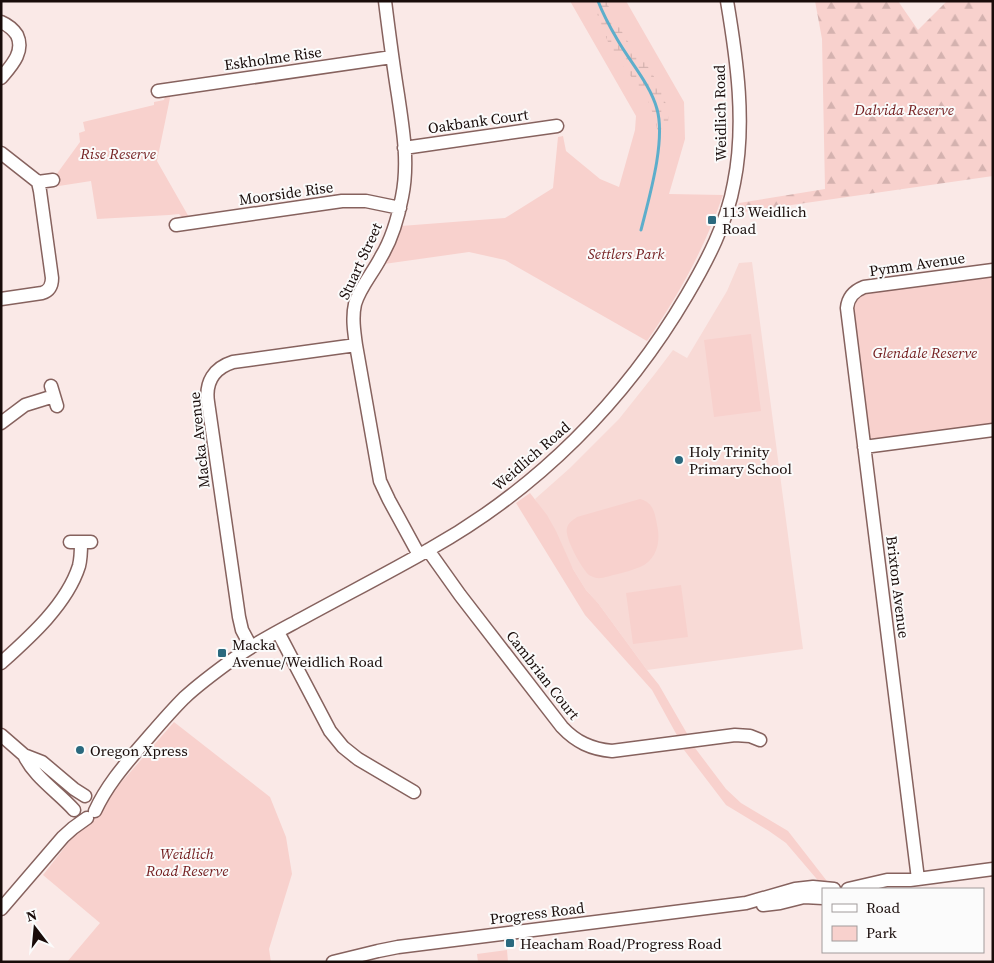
<svg xmlns="http://www.w3.org/2000/svg" width="994" height="963" font-family="'Source Serif 4',serif">
	<style>
		.built { fill: #f8dad6 }
		.green { fill: #f8d1cd }
		.forest { fill: url(#forest-firs) }
		.wetland { fill: url(#wetland-marsh) }
		.lines { fill: none; stroke-linecap: round; stroke-linejoin: round }
		.stream { stroke: #5daecb; stroke-width: 3 }
		.minor-casing { stroke: #86625e; stroke-width: 15 }
		.minor { stroke: #fff; stroke-width: 12 }
		.poi-dot { fill: #2a697e; stroke: #fbfbfb; stroke-width: 2 }
		.labels { text-anchor: middle; dominant-baseline: central; stroke-width: 4; stroke-linejoin: round; paint-order: stroke }
		.street-label { font-size: 15px; fill: #190c0a; stroke: #fbfbfb }
		.park-label { font-size: 15px; font-style: italic; fill: #731d1e; stroke: #fbfbfb }
		.poi-label { font-size: 15px; fill: #190c0a; stroke: #fbfbfb; text-anchor: start }
	</style>
	<defs>
		<pattern id="forest-firs" width="22" height="20" patternUnits="userSpaceOnUse" patternTransform="scale(1.25)"><rect width="22" height="20" fill="#f8d1cd"/><path d="M5 1l3.5 6h-7zM16 11l3.5 6h-7z" fill="#d4b2af"/></pattern>
		<pattern id="wetland-marsh" width="20" height="14" patternUnits="userSpaceOnUse" patternTransform="scale(1.25)"><rect width="20" height="14" fill="#f8d1cd"/><path d="M1 5h8M5 5V1M11 12h8M15 12V8" fill="none" stroke="#d4b2af"/></pattern>
	</defs>
	<rect width="100%" height="100%" fill="#fae9e7"/>
	<path class="built" d="M752 262 803 649 647 670 598 603 586 590 573 569 535 499 570 468 619 419 654 375 673 350 687 358 727 291 739 263Z"/>
	<path class="green" d="M570 1H626L684 102 685 139 669 194 723 195C705 247 679 295 647 341L505 260 469 252 384 264 401 226 505 218 553 188 558 137 563 136 566 151 600 179 619 187 635 130 636 116Z
		M171 93 157 161 190 219H184L179 214 169 215 97 219 91 181 46 188 47 186 58 183 56 175 80 142 79 133 85 131 83 122 154 105V102L164 100 165 96Z
		M993 274V426L874 440 868 436 850 313 855 298 863 292Z
		M751 334 761 411 714 417 704 340Z
		M530 493 547 515 556 531 573 569 586 590 598 603 647 670 659 685 689 737 679 739 652 690 585 615 516 503Z
		M640 499C653 502 655 513 657 525 661 541 657 560 640 567 633 570 625 572 618 574 611 575 603 579 596 578 595 578 589 575 589 575 582 569 564 537 567 528 568 523 573 520 577 517Z
		M681 585 688 637 633 644 626 593Z
		M174 722 270 797 286 837 292 874 269 949 271 962H67L100 923 43 875 79 829 97 816 106 797 126 777Z
		M692 744 726 789 741 803 788 831 830 885 821 884 786 843 769 831 726 805 681 746Z
		M507 950 508 962H478L477 954Z"/>
	<path class="forest" d="M815 1H898L918 30 947 1H993V176L736 213 739 203 825 189 822 39Z"/>
	<path class="wetland" d="M592 1H606C612 14 619 27 626 39 631 46 636 51 641 57 654 74 671 104 668 125 667 132 663 137 659 143L656 122 647 98 615 55 608 42Z"/>
	<g class="lines">
		<path class="stream" d="M598 1C603 14 610 27 617 39 630 62 650 84 657 109 666 141 649 198 641 230"/>
		<g class="minor-casing">
			<path id="minor" d="M385 1C389 33 393 64 398 95 403 129 409 163 402 197 398 218 392 239 381 257 373 273 360 287 355 304 352 317 354 331 356 345L380 481 389 500 419 555
				M1 22C8 25 13 29 17 35 25 52 11 66 1 78
				M158 91 392 57
				M404 148 557 126
				M1 153 38 182 53 180
				M176 225 342 201H366L400 208
				M1 299 42 293C49 291 52 286 52 278L40 191 38 182
				M51 386 57 406
				M1 423 25 405 54 396
				M864 447 993 430
				M70 542H91
				M428 550 460 595 562 727C576 742 591 749 612 751L735 735 750 736 760 740
				M278 632 330 731 343 747 358 759 414 792
				M251 647 242 630 239 617 208 402C205 382 214 368 233 362L356 345
				M1 663C30 637 67 604 79 566 81 558 81 550 81 543
				M1 735 24 755 42 762 74 789 85 796
				M24 755C34 777 58 792 74 810
				M95 811C106 787 122 768 140 747 154 731 168 714 184 698 200 683 218 670 236 657 257 642 281 630 303 618 345 595 388 573 430 549 537 489 625 401 687 295 707 261 727 223 734 183 746 124 737 60 727 1
				M918 879 847 308C848 297 854 291 864 287L993 270
				M848 889 887 880H910L993 869
				M763 905 780 903 804 897 823 898
				M1 909 63 837 73 828 87 818
				M333 962 378 951 398 947 746 903 795 889 813 887 834 889"/>
		</g>
		<use href="#minor" class="minor"/>
	</g>
	<g class="poi-dot">
		<rect x="707" y="215" width="10" height="10" rx="2.5"/>
		<circle cx="679" cy="460" r="5"/>
		<rect x="217" y="648" width="10" height="10" rx="2.5"/>
		<circle cx="80" cy="750" r="5"/>
		<rect x="505" y="938" width="10" height="10" rx="2.5"/>
	</g>
	<g class="labels">
		<g class="street-label">
			<text transform="translate(273 58) rotate(-8)">Eskholme Rise</text>
			<text transform="translate(720 113) rotate(-91)">Weidlich Road</text>
			<text transform="translate(478 121) rotate(-8)">Oakbank Court</text>
			<text transform="translate(286 193) rotate(-8)">Moorside Rise</text>
			<text transform="translate(360 261) rotate(-65)">Stuart Street</text>
			<text transform="translate(917 264) rotate(-8)">Pymm Avenue</text>
			<text transform="translate(199 440) rotate(-96)">Macka Avenue</text>
			<text transform="translate(531 456) rotate(-41)">Weidlich Road</text>
			<text transform="translate(898 587) rotate(83)">Brixton Avenue</text>
			<text transform="translate(543 675) rotate(52)">Cambrian Court</text>
			<text transform="translate(537 913) rotate(-7)">Progress Road</text>
		</g>
		<g class="park-label">
			<text x="904" y="109">Dalvida Reserve</text>
			<text x="118" y="153">Rise Reserve</text>
			<text x="626" y="253">Settlers Park</text>
			<text x="925" y="352">Glendale Reserve</text>
			<text x="187" y="853">Weidlich<tspan x="187" dy="17">Road Reserve</tspan></text>
		</g>
		<g class="poi-label">
			<text x="722" y="211">113 Weidlich<tspan x="722" dy="17">Road</tspan></text>
			<text x="689" y="451">Holy Trinity<tspan x="689" dy="17">Primary School</tspan></text>
			<text x="232" y="644">Macka<tspan x="232" dy="17">Avenue/Weidlich Road</tspan></text>
			<text x="90" y="750">Oregon Xpress</text>
			<text x="520" y="943">Heacham Road/Progress Road</text>
		</g>
	</g>
	<rect width="994" height="963" fill="none" stroke="#190c0a" stroke-width="5"/>
	<rect x="822" y="888" width="162" height="65" fill="#fbfbfb" stroke="#a19b9b"/>
	<rect x="832" y="904" width="25" height="8" fill="#ffffff" stroke="#a19b9b"/>
	<text x="866" y="913" font-size="15" fill="#190c0a">Road</text>
	<rect x="832" y="926" width="25" height="15" fill="#f8d1cd" stroke="#a19b9b"/>
	<text x="866" y="938" font-size="15" fill="#190c0a">Park</text>
	<g transform="translate(35 928) rotate(344)" stroke="#fbfbfb" stroke-width="4" paint-order="stroke">
	<path d="M0-4L9 19L0 12L-9 19Z" fill="#190c0a"/>
	<text y="-8" font-size="14" font-weight="bold" text-anchor="middle" fill="#190c0a">N</text>
	</g>
</svg>
